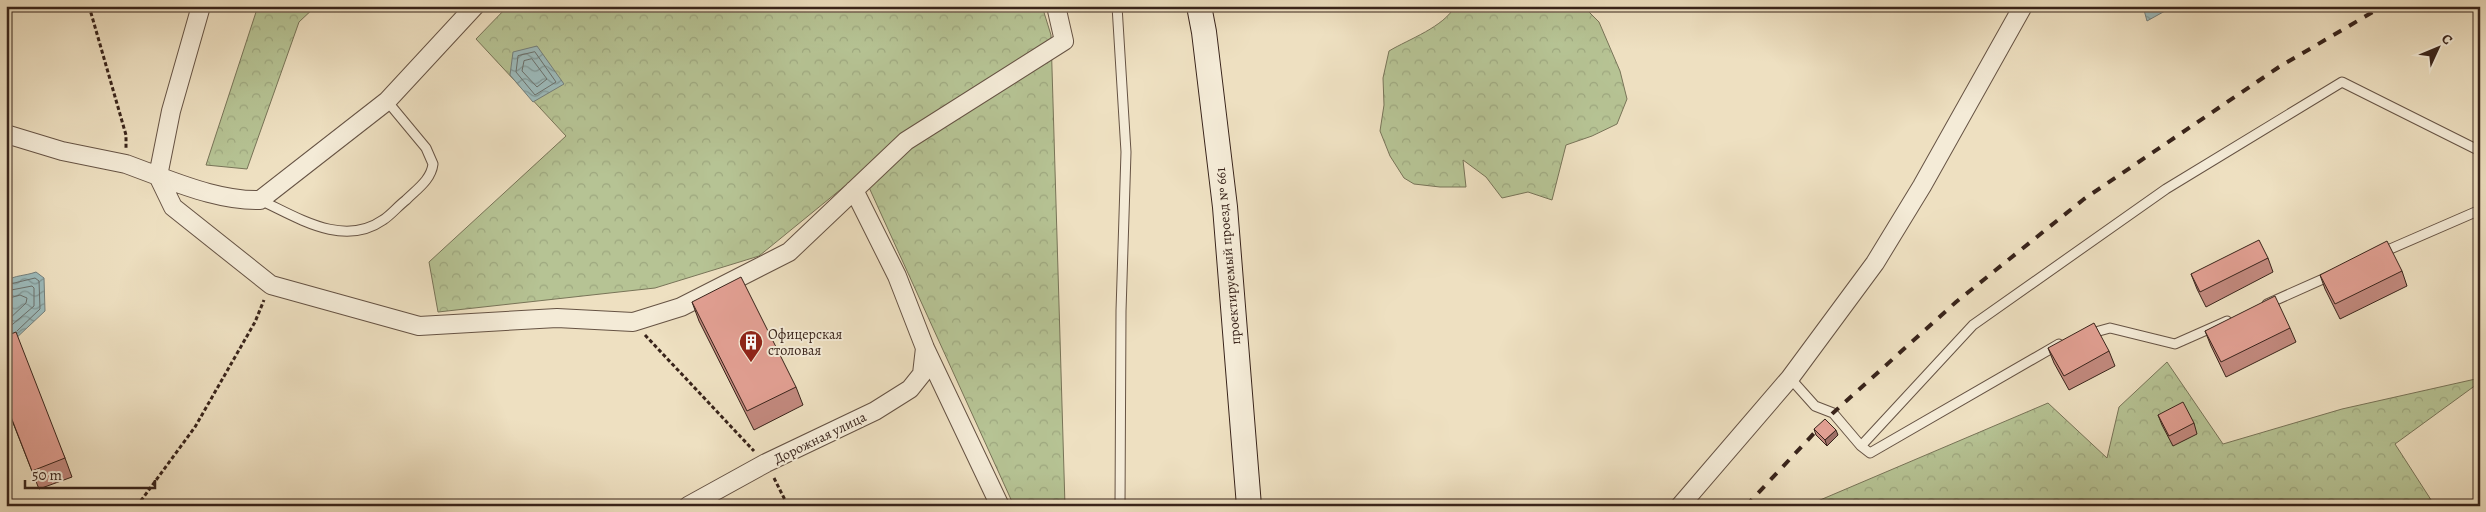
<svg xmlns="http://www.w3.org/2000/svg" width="2486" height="512" font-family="Alegreya,serif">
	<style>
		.forest { fill: url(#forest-crowns); stroke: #787458 }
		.water { fill: url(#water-waves); stroke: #747f7c }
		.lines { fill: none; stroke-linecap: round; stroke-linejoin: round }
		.shore { stroke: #6a706c; stroke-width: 1 }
		.service-casing { stroke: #665344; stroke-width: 11 }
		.minor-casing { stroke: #665344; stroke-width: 20 }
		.secondary-casing { stroke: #39241b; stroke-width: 26 }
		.path { stroke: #39241b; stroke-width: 3; stroke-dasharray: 4 2.5; stroke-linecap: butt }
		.service { stroke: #f4ebd7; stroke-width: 9 }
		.minor { stroke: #f4ebd7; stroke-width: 18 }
		.secondary { stroke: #f4ebd7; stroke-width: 24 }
		.rail { stroke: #39241b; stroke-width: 4; stroke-dasharray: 9 9; stroke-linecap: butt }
		.wall { fill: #c2897e; stroke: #39241b }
		.shaded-wall { fill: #9e6f66; stroke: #39241b }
		.building { fill: #e19f92; stroke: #39241b }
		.labels { text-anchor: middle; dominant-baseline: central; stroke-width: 4; stroke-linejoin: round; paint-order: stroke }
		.street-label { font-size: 14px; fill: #39241b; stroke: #f4ebd7 }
		.poi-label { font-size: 14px; fill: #39241b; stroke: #f4ebd7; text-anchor: start }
	</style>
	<defs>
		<pattern id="forest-crowns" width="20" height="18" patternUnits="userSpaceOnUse" patternTransform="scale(1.25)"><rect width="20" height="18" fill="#b6c394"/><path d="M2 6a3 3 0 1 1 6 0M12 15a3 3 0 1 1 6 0" fill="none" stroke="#9da77f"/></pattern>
		<pattern id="water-waves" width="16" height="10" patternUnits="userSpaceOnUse" patternTransform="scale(1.25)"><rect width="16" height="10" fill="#9cbbbc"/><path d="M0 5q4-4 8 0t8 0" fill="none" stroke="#809898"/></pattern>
	</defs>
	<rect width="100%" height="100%" fill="#eee0c1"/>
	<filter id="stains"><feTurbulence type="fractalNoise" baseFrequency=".004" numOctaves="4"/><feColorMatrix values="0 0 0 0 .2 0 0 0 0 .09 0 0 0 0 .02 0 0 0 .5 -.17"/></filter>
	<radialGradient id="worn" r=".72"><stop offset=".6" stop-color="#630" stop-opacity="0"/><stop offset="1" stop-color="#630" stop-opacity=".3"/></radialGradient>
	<path class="forest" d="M258 6H316L299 22 247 169 206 165Z
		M508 6H1042L1051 35 1065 506H1014L862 172 759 256 655 288 438 312 429 262 566 136 476 39Z
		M1455 6H1583L1599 22 1620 71 1627 99 1617 124 1592 136 1566 145 1552 200 1528 192 1502 198 1486 177 1463 160 1466 187H1440L1414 184 1404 178 1390 156 1380 131 1384 105 1383 78 1389 51C1409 39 1444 27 1455 6Z
		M2167 362 2223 444 2342 409 2480 378V382L2395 444 2435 506H1806L2048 403 2107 458 2119 407Z"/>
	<path class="water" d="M2145 6H2174L2147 21 2144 10Z
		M537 46 564 84 533 102 510 75 513 52Z
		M36 272 44 278 45 311 12 342 6 341V281C15 275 25 276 36 272Z"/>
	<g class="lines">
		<path class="shore" d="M535 52 556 82 535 95 516 72 518 56Z
			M532 59 547 79 537 87 522 71 524 61Z
			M6 285 35 278 39 281 40 309 17 331
			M6 291 32 286 34 288V306L6 330
			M6 299 20 295 27 298 26 303 6 322"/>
		<g class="service-casing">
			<path id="service" d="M1117 6 1126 152 1121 311 1120 506
				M260 200C297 217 343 248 383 220 391 215 398 206 406 200 417 189 431 180 433 164L426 148 387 101
				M2381 253 2480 210
				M2267 304 2332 275
				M2088 334 2110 328 2175 344 2227 321
				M1790 378 1815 406 1833 413 1861 446 1870 453 2059 344
				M1861 446 1973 325 2166 189 2342 82 2480 151"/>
		</g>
		<g class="minor-casing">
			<path id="minor" d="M201 6 171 111 158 176C190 188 226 201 260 200L387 101 475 6
				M6 134 62 151 126 164 158 176 173 207 271 285 419 326 557 318 633 322 681 307 789 252 906 141 1064 41 1056 6
				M854 190 897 276 925 348 1000 506
				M688 506 766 463 875 411 910 389 922 374 925 348
				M1680 506 1790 378 1875 263 1922 186 2023 6"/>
		</g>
		<g class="secondary-casing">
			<path id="secondary" d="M1199 6 1204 32 1225 207 1249 506"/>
		</g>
		<path class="path" d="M89 6 126 135V149
			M645 335 754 451
			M774 478 788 506
			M137 506 195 427 255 322 264 300"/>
		<use href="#service" class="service"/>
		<use href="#minor" class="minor"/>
		<use href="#secondary" class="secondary"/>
		<path class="rail" d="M1746 506 1833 413 1956 302 2084 199 2279 67 2383 6"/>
	</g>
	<path class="wall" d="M2268 258 2273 272 2206 307 2197 289 2191 274Z
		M2402 271 2407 286 2340 319 2325 289 2320 275Z
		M692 302 796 387 803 405 754 430 699 321Z
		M2290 328 2296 342 2226 377 2211 346 2205 331Z
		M6 336 65 458 72 477 39 489 6 405Z
		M2048 348 2109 351 2115 366 2069 390 2054 363Z
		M2158 415 2194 423 2197 434 2173 446 2162 425Z
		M1814 429 1838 435 1827 446 1816 435Z"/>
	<path class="shaded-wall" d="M1836 430 1838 435 1827 446 1825 440Z"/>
	<path class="building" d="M2259 240 2268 258 2200 292 2191 274Z
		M2387 241 2402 271 2335 304 2320 275Z
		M741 277 796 387 747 411 692 302Z
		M2275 296 2290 328 2221 362 2205 331Z
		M2094 323 2109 351 2064 376 2048 348Z
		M16 332 65 458 32 471 6 404V336Z
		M2183 402 2194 423 2169 436 2158 415Z
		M1825 419 1836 430 1825 440 1814 429Z"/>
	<defs>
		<g id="building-pin" transform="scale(1.25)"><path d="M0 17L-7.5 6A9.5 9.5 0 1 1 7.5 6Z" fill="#8f2418" stroke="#f4ebd7"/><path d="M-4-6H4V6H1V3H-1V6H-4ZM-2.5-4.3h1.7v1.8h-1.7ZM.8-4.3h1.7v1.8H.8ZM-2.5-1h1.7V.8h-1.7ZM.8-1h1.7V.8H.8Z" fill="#fff"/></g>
	</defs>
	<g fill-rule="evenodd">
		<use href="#building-pin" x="751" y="342"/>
	</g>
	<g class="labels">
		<g class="street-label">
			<text transform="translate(1228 256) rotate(-95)">проектируемый проезд № 661</text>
			<text transform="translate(820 438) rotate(-26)">Дорожная улица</text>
		</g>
		<g class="poi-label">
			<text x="768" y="334">Офицерская<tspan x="768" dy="16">столовая</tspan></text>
		</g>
	</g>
	<rect width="2486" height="512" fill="none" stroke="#eee0c1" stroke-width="25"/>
	<rect x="8" y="8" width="2471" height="497" fill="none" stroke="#39241b" stroke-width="2.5"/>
	<rect x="12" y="12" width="2461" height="487" fill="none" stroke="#39241b"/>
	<g transform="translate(2438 48) rotate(46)" stroke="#f4ebd7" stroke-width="4" paint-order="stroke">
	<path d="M0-4L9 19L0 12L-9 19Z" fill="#39241b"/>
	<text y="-8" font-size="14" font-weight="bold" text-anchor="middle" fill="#39241b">С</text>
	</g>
	<path d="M25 480v8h130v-8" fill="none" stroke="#39241b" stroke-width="2.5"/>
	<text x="32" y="480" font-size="15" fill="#39241b" stroke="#f4ebd7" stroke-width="4" paint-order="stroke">50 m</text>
	<rect width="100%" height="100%" filter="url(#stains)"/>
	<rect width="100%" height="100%" fill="url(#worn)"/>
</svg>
